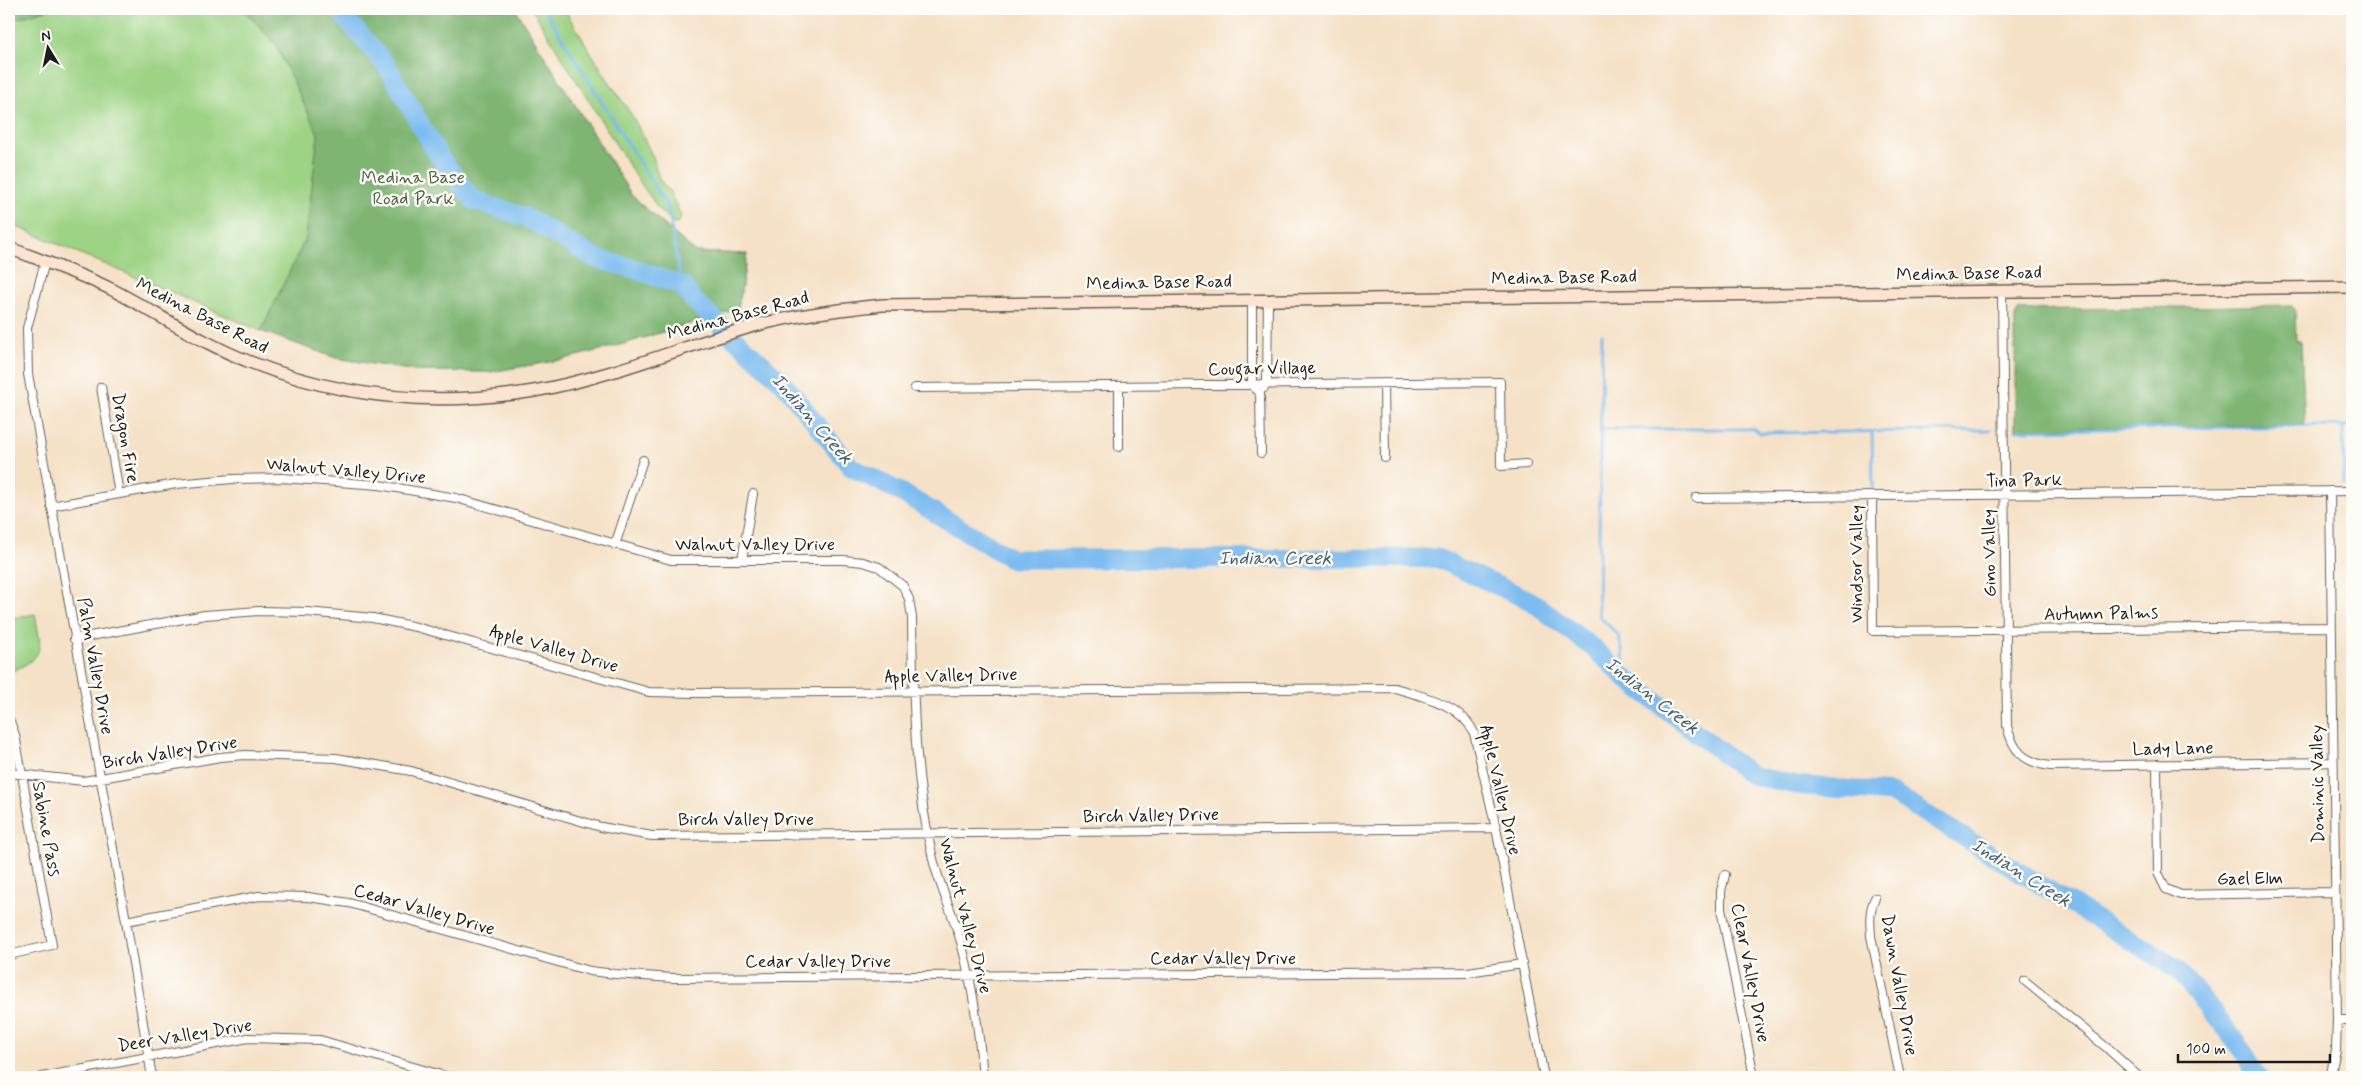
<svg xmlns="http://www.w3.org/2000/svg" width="2361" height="1086" font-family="Mynerve,sans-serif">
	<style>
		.green { fill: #9dd385; stroke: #5c7850 }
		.forest { fill: #7eb572; stroke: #4d6847 }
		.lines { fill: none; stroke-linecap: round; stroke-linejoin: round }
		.stream { stroke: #7bbcf0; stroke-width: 3 }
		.river { stroke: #7bbcf0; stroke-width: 19 }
		.street-casing { stroke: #686158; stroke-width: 10 }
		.secondary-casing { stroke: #686158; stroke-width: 14 }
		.street { stroke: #fff; stroke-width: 8 }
		.secondary { stroke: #fde4d0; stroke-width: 11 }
		.labels { text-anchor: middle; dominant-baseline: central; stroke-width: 5; stroke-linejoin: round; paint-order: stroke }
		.park-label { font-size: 18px; fill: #495c41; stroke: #fdfcf7 }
		.street-label { font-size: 18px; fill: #1c1c1c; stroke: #fdfcf7 }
		.water-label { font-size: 19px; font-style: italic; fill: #425c71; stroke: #fdfcf7 }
	</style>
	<rect width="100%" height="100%" fill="#fdfcf7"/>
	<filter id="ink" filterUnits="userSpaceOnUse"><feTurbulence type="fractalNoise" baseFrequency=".02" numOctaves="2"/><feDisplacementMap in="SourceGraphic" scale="10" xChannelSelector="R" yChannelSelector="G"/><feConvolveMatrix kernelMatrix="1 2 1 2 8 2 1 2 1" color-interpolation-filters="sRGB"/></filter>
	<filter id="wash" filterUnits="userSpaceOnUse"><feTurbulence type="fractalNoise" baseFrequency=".0096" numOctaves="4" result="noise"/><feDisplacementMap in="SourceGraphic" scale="20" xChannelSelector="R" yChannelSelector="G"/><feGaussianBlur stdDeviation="1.12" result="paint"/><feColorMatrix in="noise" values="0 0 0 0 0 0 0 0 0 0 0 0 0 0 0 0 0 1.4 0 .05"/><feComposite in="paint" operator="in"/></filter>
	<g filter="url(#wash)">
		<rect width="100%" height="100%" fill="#f5e1c6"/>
		<path class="green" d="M9 9H515L632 196 695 252 747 254 738 309 620 345 560 360 490 372 416 371 336 358 261 331 13 225 9 198Z
			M532 9H564L608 80 633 117 653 157 659 179 670 192 681 216 679 222 674 223 661 212 635 175Z
			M35 614C42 652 45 656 9 673V619Z"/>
		<path class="forest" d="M9 9H49L9 21Z
			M243 9H515L632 196 695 252 747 254 738 309 620 345 560 360 490 372 416 371 336 358 261 331 306 237 318 134 275 43Z
			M2291 305 2295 311 2296 341H2301L2305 425 2016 429 2015 427V316L2019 310Z"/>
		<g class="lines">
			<path class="stream" d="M544 9 668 208 680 278 683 286
				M1602 334 1598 607 1600 617 1619 636 1628 680
				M1601 429H1755L1760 433 1990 430
				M2016 430 2343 426
				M1872 432 1873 488
				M2344 483 2343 426H2352"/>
			<path class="river" d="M338 9 386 65 438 155 473 200 527 218 597 259 632 268 683 286 693 300 782 382 851 467 902 493 1012 559 1437 558 1531 601 1592 647 1628 680 1751 775 1797 785 1892 793 2177 969 2224 1026 2246 1056 2258 1077"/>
		</g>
	</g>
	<g filter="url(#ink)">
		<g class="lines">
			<g class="street-casing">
				<path id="street" d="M45 262 27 328 28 374 126 921 152 1077
					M2002 291 2007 726C2013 751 2023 762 2050 766L2332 762
					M1252 299V385L1260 393 1261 453
					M1384 383 1385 458
					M1119 386V447
					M101 387 119 494
					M915 388 1500 382 1501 466 1526 464
					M1264 388 1267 384 1268 299
					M1872 496 1873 631 2330 627
					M1696 498 2352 491
					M51 506 176 484 232 479 282 478 379 485 456 498 671 560H844L863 562 879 567 903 586 909 599 912 617C913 699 914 779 933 859 940 887 953 914 961 942 973 986 979 1032 983 1077
					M615 545 643 460
					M742 560 753 494
					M74 639 205 615 259 611 307 612 373 618 416 627 649 692 694 693 1395 688C1424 697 1461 704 1474 733L1496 828 1544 1077
					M9 719 15 735 52 945 9 955
					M2157 764 2158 873 2166 889 2181 895 2335 892
					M9 773 84 781 220 757 245 755 336 758 411 771 601 827 652 836 1496 828
					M1725 875 1721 891V909L1754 1077
					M1875 898C1869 911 1870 922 1871 936L1900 1077
					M126 921 259 896 308 897 349 903 590 971 615 974 672 978 1468 972 1522 964
					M2025 981 2107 1048 2139 1077
					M2337 1020H2352
					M2330 1076 2336 1051 2337 1020 2330 491
					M42 1077 248 1038 320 1040 448 1077"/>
			</g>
			<g class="secondary-casing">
				<path id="secondary" d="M9 248C43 261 78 273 111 289 157 313 201 343 250 362 341 398 438 407 534 391 608 378 679 348 750 327 794 315 837 310 882 305L2352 287"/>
			</g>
			<use href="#street" class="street"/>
			<use href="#secondary" class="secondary"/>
		</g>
	</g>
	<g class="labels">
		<g class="park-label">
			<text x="413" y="178">Medina Base<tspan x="413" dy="21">Road Park</tspan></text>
		</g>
		<g class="street-label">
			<text transform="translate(1969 274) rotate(-1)">Medina Base Road</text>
			<text transform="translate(1564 278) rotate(-1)">Medina Base Road</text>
			<text transform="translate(1159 283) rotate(-1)">Medina Base Road</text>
			<text transform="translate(202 316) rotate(27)">Medina Base Road</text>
			<text transform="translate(738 316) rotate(-15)">Medina Base Road</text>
			<text transform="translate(1262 369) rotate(-1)">Cougar Village</text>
			<text transform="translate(125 438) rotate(80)">Dragon Fire</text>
			<text transform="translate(346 471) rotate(5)">Walnut Valley Drive</text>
			<text transform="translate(2024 481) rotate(-1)">Tina Park</text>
			<text x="755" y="545">Walnut Valley Drive</text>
			<text transform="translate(1990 553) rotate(-91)">Gino Valley</text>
			<text transform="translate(1857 564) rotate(-90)">Windsor Valley</text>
			<text transform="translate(2101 614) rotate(-1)">Autumn Palms</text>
			<text transform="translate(554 649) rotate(16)">Apple Valley Drive</text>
			<text transform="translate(95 666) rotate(80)">Palm Valley Drive</text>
			<text transform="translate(951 676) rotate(-1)">Apple Valley Drive</text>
			<text transform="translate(2173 749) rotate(-1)">Lady Lane</text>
			<text transform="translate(170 753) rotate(-9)">Birch Valley Drive</text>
			<text transform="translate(2318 784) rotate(-91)">Dominic Valley</text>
			<text transform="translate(1500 790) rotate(77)">Apple Valley Drive</text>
			<text transform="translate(1151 816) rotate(-1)">Birch Valley Drive</text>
			<text x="746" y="820">Birch Valley Drive</text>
			<text transform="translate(46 829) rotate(80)">Sabine Pass</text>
			<text transform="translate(2250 879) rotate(-1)">Gael Elm</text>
			<text transform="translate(424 910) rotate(16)">Cedar Valley Drive</text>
			<text transform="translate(965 916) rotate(75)">Walnut Valley Drive</text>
			<text x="1223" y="959">Cedar Valley Drive</text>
			<text x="818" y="962">Cedar Valley Drive</text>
			<text transform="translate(1750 973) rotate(79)">Clear Valley Drive</text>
			<text transform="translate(1899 985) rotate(80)">Dawn Valley Drive</text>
			<text transform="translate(185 1036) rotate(-9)">Deer Valley Drive</text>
		</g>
		<g class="water-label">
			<text transform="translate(812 419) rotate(49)">Indian Creek</text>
			<text x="1275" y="558">Indian Creek</text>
			<text transform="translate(1652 696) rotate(38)">Indian Creek</text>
			<text transform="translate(2021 873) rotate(32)">Indian Creek</text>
		</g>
	</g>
	<rect width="2361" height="1086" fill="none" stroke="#fdfcf7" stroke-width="30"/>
	<g transform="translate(48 48) rotate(350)" stroke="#fdfcf7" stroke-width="4" paint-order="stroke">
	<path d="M0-4L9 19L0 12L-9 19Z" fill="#1c1c1c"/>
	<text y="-8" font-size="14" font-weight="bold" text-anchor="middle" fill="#1c1c1c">N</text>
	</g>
	<path d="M2178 1054v8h152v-8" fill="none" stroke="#1c1c1c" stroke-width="2.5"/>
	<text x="2186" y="1054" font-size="15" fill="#1c1c1c" stroke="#fdfcf7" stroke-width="4" paint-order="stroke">100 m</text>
</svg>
